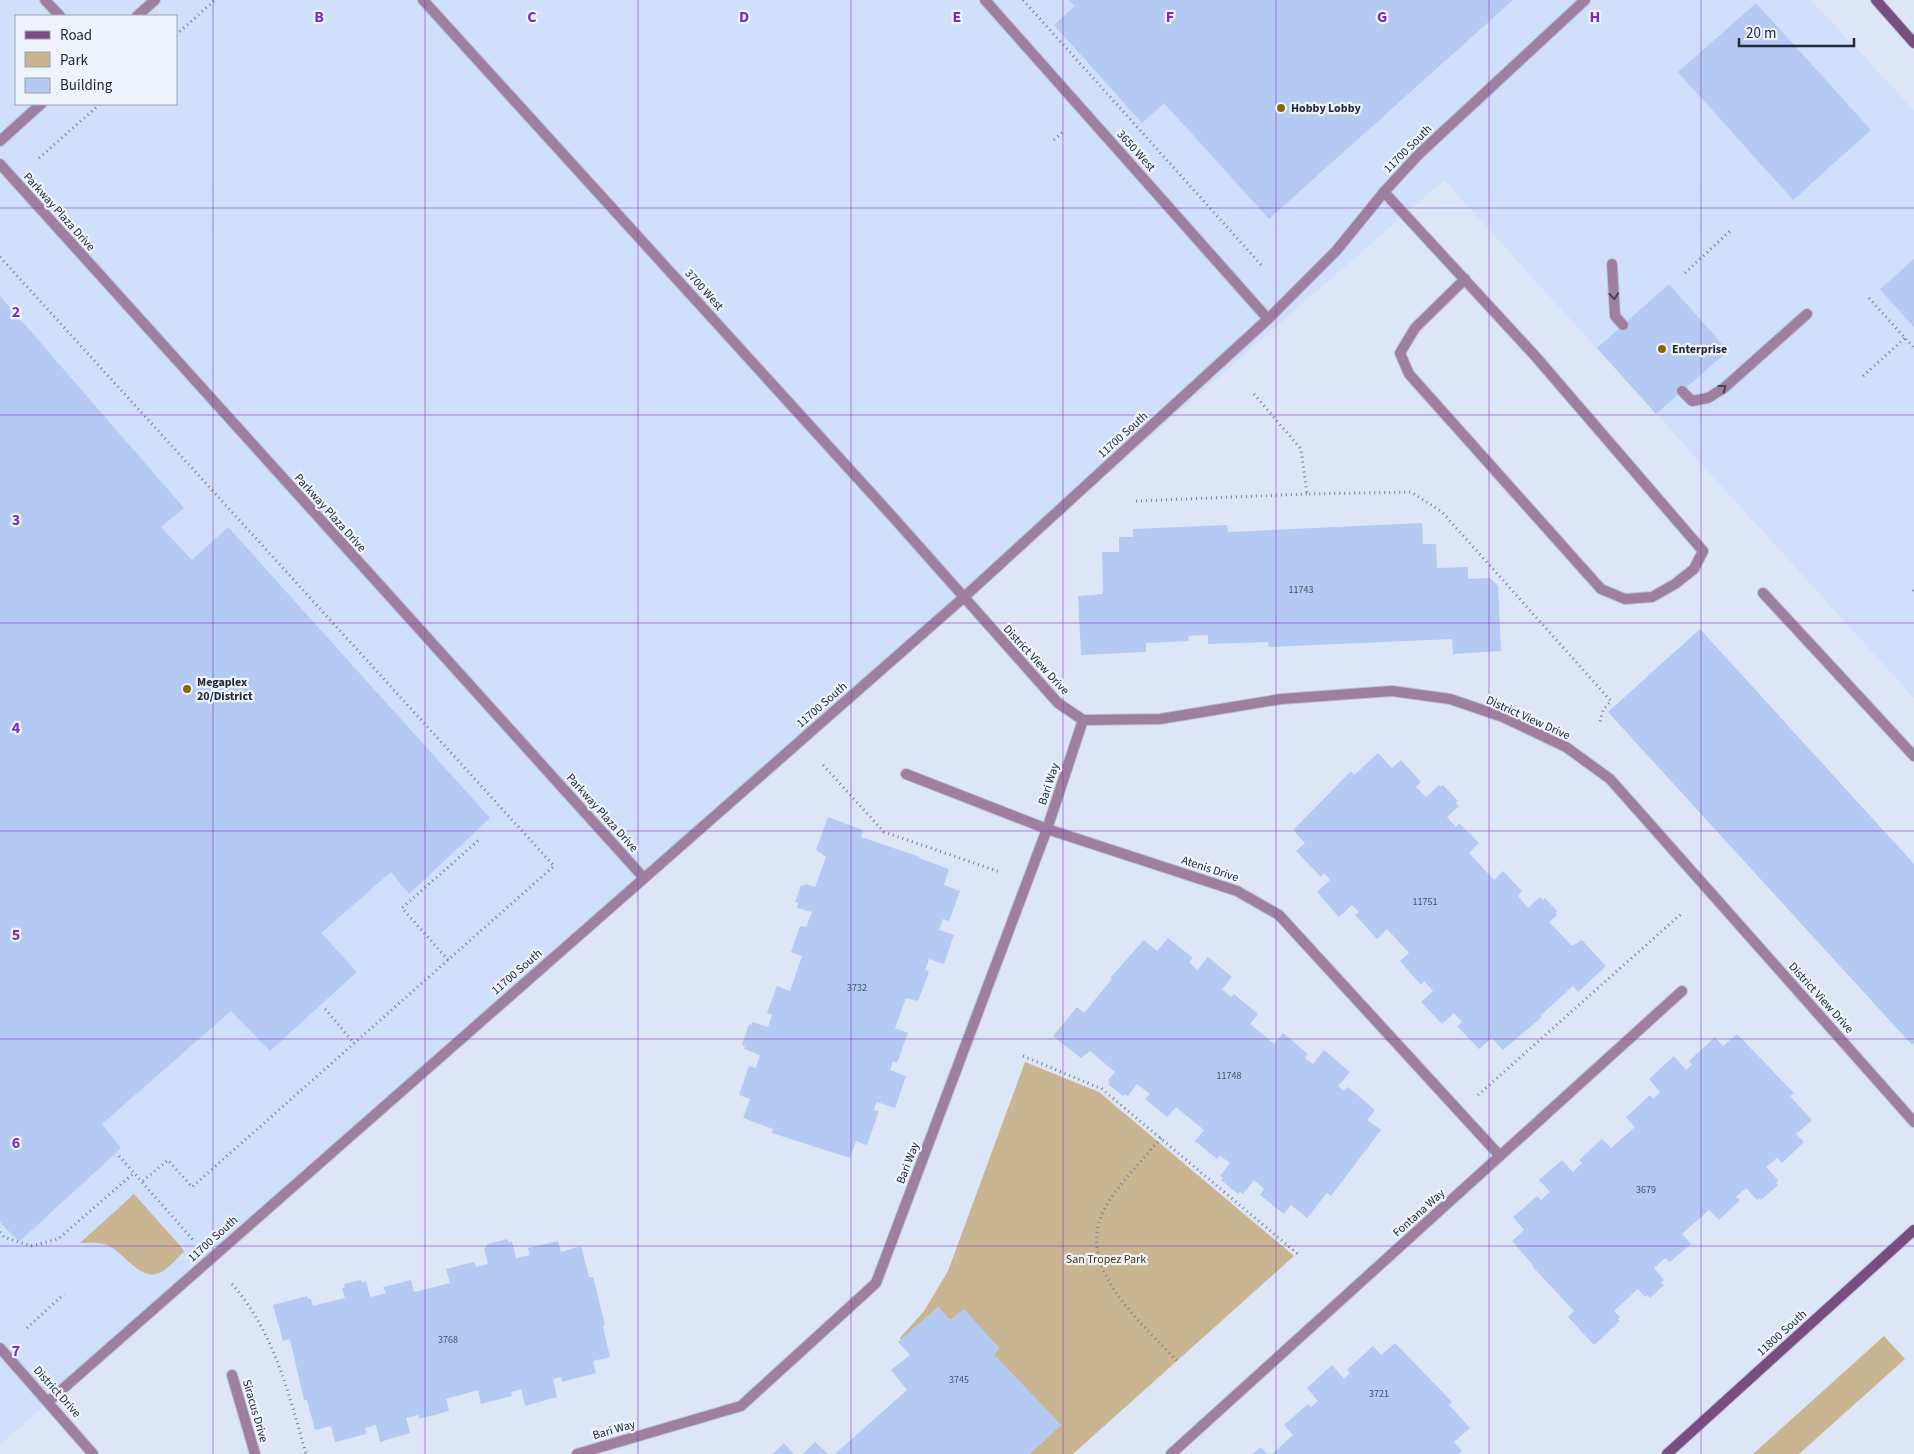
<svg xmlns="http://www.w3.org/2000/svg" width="1914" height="1454" font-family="'Source Sans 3',sans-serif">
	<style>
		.built { fill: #cfdffc; fill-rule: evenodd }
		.green { fill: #c9b591 }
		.building { fill: #b4caf2 }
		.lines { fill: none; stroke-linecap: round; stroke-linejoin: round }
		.service-casing { stroke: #bbc4d5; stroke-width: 12 }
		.minor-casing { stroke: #bbc4d5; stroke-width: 12 }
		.secondary-casing { stroke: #bbc4d5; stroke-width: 12 }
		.path { stroke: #778090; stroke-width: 3; stroke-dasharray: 1 4; stroke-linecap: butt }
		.service { stroke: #9e7fa2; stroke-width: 10 }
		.minor { stroke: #9e7fa2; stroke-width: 10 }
		.secondary { stroke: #7a4d80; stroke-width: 10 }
		.oneway { stroke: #464358 }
		.grid { fill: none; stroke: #7b2cbf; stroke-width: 1; stroke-opacity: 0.55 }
		.poi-dot { fill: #8b6607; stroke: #eff3fc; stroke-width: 2 }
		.labels { text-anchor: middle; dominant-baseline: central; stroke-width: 4.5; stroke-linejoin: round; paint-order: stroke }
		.number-label { font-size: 10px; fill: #455166 }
		.poi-label { font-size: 12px; font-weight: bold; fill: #202938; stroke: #eff3fc; text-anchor: start }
		.street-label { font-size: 12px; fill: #202938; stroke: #eff3fc }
		.park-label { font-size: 12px; fill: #4d380a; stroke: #eff3fc }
		.grid-label { font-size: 16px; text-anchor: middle; font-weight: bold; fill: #7b2cbf; stroke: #eff3fc; stroke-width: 4.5; stroke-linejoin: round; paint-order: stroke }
	</style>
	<rect width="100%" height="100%" fill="#dde6f7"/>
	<path class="built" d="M0 0H1811L1914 110V698L1444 180 211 1257 0 1445ZM16 16H176V104H16Z"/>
	<path class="green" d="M1025 1062 1099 1092 1294 1256 1073 1454H1029L1061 1425 994 1355 999 1348 964 1310 950 1320 938 1307 901 1340 900 1338 924 1311 948 1271Z
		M134 1194 182 1248 184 1252C177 1258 171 1266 163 1271 141 1285 125 1252 107 1245 99 1242 88 1243 80 1243Z
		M1884 1336 1905 1359 1799 1454H1753Z"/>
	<path class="building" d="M1069 0H1513L1269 219 1164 103 1142 123 1054 25 1075 6Z
		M1756 3 1871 130 1793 200 1678 72Z
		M1914 259V327L1880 289Z
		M1669 284 1728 351 1656 414 1597 348Z
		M0 296 184 508 161 527 192 560 228 527 490 818 409 894 391 872 321 933 357 972 270 1051 231 1011 102 1124 121 1148 19 1242 0 1222Z
		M1422 523 1423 544H1436L1437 568 1468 567V579L1490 578 1498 586 1501 651 1453 654 1452 639 1269 647 1268 642 1208 644V635L1188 636 1189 641 1146 643V652L1081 655 1078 596 1103 594 1102 552H1119V537H1133V529L1227 525 1228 532Z
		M1700 629 1914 864V1043L1912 1045 1608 712Z
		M1378 753 1392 768 1401 760 1421 782 1416 787 1426 797 1439 785 1441 787 1443 785 1458 801 1456 803 1459 806 1447 817 1456 827 1459 823 1479 843 1469 853 1494 880 1503 871 1522 891 1518 896 1528 908 1540 897 1543 900 1545 898 1557 911 1555 913 1557 915 1549 922 1572 946 1582 940 1606 966 1578 992 1573 986 1540 1016 1542 1017 1503 1050 1492 1038 1479 1049 1457 1026 1462 1022 1454 1013 1442 1024 1421 1002 1433 991 1424 981 1421 985 1400 961 1409 953 1387 929 1377 939 1355 915 1359 912 1352 905 1339 917 1317 892 1330 880 1324 873 1321 877 1296 851 1305 843 1293 830 1351 771 1354 775Z
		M828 817 863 830 861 837 920 857 919 858 949 869 944 885 960 891 949 921 943 919 939 930 954 935 944 964 929 959 925 970 929 972 918 1001 906 998 895 1028 908 1033 897 1063 893 1061 890 1070 906 1076 895 1108 877 1102 874 1110 879 1111 867 1145 856 1141 850 1158 772 1133 773 1129 743 1118 750 1099 739 1095 749 1066 756 1068 760 1055 744 1049 745 1046 742 1045 749 1024 751 1025 753 1022 768 1027 772 1015 767 1013 777 986 790 991 802 956 791 952 800 926 806 927 812 912 797 908 798 903 795 902 801 885 804 886 805 884 815 887 826 857 816 850Z
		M1168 938 1193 958 1189 962 1197 970 1208 957 1232 977 1222 989 1231 997 1234 994 1258 1014 1250 1024 1274 1044 1283 1033 1308 1054 1305 1058 1313 1064 1324 1050 1350 1072 1338 1086 1344 1091 1348 1087 1375 1110 1367 1120 1381 1130 1331 1196 1327 1193 1307 1218 1291 1205 1284 1214 1260 1195 1264 1189 1254 1180 1243 1194 1240 1192 1238 1194 1221 1180 1223 1178 1220 1176 1230 1163 1220 1156 1217 1159 1195 1141 1204 1130 1176 1107 1167 1117 1145 1099 1150 1094 1137 1084 1128 1096 1124 1094 1123 1096 1108 1084 1110 1082 1108 1080 1115 1072 1090 1051 1081 1058 1053 1036 1077 1007 1084 1013 1112 979 1110 978 1144 940 1157 951Z
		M1737 1034 1794 1093 1790 1096 1812 1120 1796 1134 1804 1142 1782 1163 1777 1158 1766 1167 1778 1180 1776 1183 1778 1185 1761 1200 1760 1198 1757 1200 1746 1188 1736 1197 1740 1200 1719 1220 1709 1210 1682 1234 1691 1244 1670 1262 1665 1258 1654 1268 1664 1280 1661 1283 1664 1285 1650 1298 1648 1295 1645 1297 1638 1289 1614 1311 1620 1317 1618 1319 1620 1321 1594 1345 1568 1317 1574 1311 1532 1266 1533 1265 1512 1241 1524 1230 1513 1217 1537 1196 1541 1200 1550 1192 1539 1180 1562 1160 1573 1172 1582 1163 1579 1160 1602 1139 1611 1148 1635 1127 1626 1117 1650 1095 1653 1099 1660 1092 1649 1079 1674 1056 1686 1070 1692 1065 1689 1061 1715 1037 1723 1046Z
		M508 1239V1242L512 1241 516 1258 530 1255 528 1248 558 1241 561 1252 581 1246 589 1277H593L605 1325 603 1326 610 1357 593 1361 596 1373 562 1382 561 1377 553 1379 557 1397 525 1406 521 1389 511 1392 512 1396 481 1404 478 1390 446 1399 449 1411 419 1419 418 1415 406 1418 410 1433 380 1442 376 1425 365 1428 366 1434 335 1442 331 1426 315 1430 307 1400H304L290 1339 283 1341 273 1305 307 1296 308 1299H311L313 1306 345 1298 342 1288 345 1287 344 1284 361 1280 362 1283 366 1281 370 1297 386 1293 383 1287 411 1280 414 1292 450 1283 446 1269 474 1262 476 1267 488 1264 484 1248 487 1247V1244Z
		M938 1307 950 1320 964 1309 999 1348 994 1355 1061 1425 1029 1454H835L907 1390 891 1370 910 1355 898 1342Z
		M1395 1343 1452 1402 1449 1405 1470 1428 1454 1442 1462 1451 1459 1454H1272L1293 1435 1284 1425 1308 1404 1311 1407 1318 1401 1307 1388 1332 1365 1344 1379 1350 1373 1347 1370 1373 1346 1381 1355Z
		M815 1442 828 1454H803Z
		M784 1443 794 1454H773Z
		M1261 1447 1267 1454H1253Z"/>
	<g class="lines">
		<g class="service-casing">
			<path id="service" d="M985 0 1268 319
				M137 16 155 0
				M1384 192 1536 357 1703 551 1694 569 1675 584 1652 597 1625 599 1601 589 1409 374 1400 353 1415 328 1465 279
				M1612 264 1615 316 1623 325
				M1682 391 1692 401 1708 398 1724 388 1807 314
				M1763 593 1914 756
				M906 774 1047 829 1237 891 1279 915 1500 1156
				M232 1375 255 1454
				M577 1454 741 1406 876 1283 1047 829 1083 720
				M1171 1454 1682 991"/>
		</g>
		<g class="minor-casing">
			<path id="minor" d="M45 0 60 16
				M423 0 892 516 1058 703 1083 720 1160 719 1281 699 1392 691 1450 699 1503 717 1566 747 1610 779 1914 1122
				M0 141 41 104
				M0 164 643 877
				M0 1348 93 1454
				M49 1401 963 598 1268 319 1336 251 1384 192 1419 154 1585 0"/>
		</g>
		<g class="secondary-casing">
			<path id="secondary" d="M1876 0 1914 43
				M1667 1454 1914 1230"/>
		</g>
		<path class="path" d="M1023 0 1263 267
			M176 35 215 0
			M1054 140 1065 130
			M39 158 100 104
			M0 257 554 866 192 1187 168 1160 143 1181
			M1685 273 1730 231
			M1869 298 1914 348
			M1863 376 1905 338
			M1254 394 1301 449 1307 494 1411 492 1442 512 1611 701 1603 710 1600 722
			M1136 501 1307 494
			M1913 591 1914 590
			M823 765 884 832 1000 872
			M448 960 402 908 481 838
			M325 1009 353 1042
			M1023 1056 1102 1089 1299 1255
			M1478 1095 1681 914
			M1161 1138C1143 1160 1120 1182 1106 1206 1071 1266 1143 1324 1179 1363
			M119 1156 193 1240
			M0 1232 4 1237 31 1246 58 1239 134 1173
			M232 1284C274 1332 289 1394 306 1454
			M27 1328 64 1294"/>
		<use href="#service" class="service"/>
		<use href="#minor" class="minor"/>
		<use href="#secondary" class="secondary"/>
	</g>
	<defs><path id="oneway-chevron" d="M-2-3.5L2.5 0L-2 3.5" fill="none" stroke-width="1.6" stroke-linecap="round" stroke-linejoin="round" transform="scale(1.25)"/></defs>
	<g class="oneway">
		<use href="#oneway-chevron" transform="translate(1614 296) rotate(86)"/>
		<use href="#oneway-chevron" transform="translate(1723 388) rotate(-37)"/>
	</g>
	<path class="grid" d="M213 0V1454M425 0V1454M638 0V1454M851 0V1454M1063 0V1454M1276 0V1454M1489 0V1454M1701 0V1454M0 208H1914M0 415H1914M0 623H1914M0 831H1914M0 1039H1914M0 1246H1914"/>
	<g class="poi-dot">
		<circle cx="1281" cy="108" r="5"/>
		<circle cx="1662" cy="349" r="5"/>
		<circle cx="187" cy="689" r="5"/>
	</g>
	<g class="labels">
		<g class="number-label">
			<text x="1301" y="590">11743</text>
			<text x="1425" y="902">11751</text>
			<text x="857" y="988">3732</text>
			<text x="1229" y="1076">11748</text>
			<text x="1646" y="1190">3679</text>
			<text x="448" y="1340">3768</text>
			<text x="959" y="1380">3745</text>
			<text x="1379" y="1394">3721</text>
		</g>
		<g class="poi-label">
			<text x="1291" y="108">Hobby Lobby</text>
			<text x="1672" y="349">Enterprise</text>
			<text x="197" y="682">Megaplex<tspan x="197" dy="14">20/District</tspan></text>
		</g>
		<g class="street-label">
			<text transform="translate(1408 149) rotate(-45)">11700 South</text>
			<text transform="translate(1136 151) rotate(48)">3650 West</text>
			<text transform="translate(59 212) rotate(48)">Parkway Plaza Drive</text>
			<text transform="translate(704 290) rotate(48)">3700 West</text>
			<text transform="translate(1123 435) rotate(-42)">11700 South</text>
			<text transform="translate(330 513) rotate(48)">Parkway Plaza Drive</text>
			<text transform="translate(1036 660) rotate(47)">District View Drive</text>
			<text transform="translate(822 705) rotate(-41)">11700 South</text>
			<text transform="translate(1528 718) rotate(24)">District View Drive</text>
			<text transform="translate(1049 784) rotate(-72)">Bari Way</text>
			<text transform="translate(602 813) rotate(48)">Parkway Plaza Drive</text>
			<text transform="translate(1210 869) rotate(18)">Atenis Drive</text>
			<text transform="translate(517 972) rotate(-41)">11700 South</text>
			<text transform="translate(1821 998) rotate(48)">District View Drive</text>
			<text transform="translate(908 1163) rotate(-69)">Bari Way</text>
			<text transform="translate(1419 1213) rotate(-42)">Fontana Way</text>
			<text transform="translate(213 1239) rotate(-42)">11700 South</text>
			<text transform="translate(1782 1333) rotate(-42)">11800 South</text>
			<text transform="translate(57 1392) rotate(48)">District Drive</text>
			<text transform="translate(255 1411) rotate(74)">Siracus Drive</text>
			<text transform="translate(614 1430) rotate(-16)">Bari Way</text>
		</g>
		<g class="park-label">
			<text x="1106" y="1259">San Tropez Park</text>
		</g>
	</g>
	<g class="grid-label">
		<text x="319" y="22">B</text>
		<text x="532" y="22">C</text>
		<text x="744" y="22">D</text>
		<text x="957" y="22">E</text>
		<text x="1170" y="22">F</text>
		<text x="1382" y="22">G</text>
		<text x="1595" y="22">H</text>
		<text x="16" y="317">2</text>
		<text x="16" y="525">3</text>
		<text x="16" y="733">4</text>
		<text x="16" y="940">5</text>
		<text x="16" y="1148">6</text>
		<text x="16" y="1356">7</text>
	</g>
	<rect x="15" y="15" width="162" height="90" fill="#eff3fc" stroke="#9ca2ae"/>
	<rect x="25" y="31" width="25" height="8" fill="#7a4d80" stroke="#9ca2ae"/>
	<text x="60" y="40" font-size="15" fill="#202938">Road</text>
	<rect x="25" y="52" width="25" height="15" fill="#c9b591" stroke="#9ca2ae"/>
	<text x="60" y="65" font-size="15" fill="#202938">Park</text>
	<rect x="25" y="78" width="25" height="15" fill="#b4caf2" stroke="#9ca2ae"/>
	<text x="60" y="90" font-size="15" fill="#202938">Building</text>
	<path d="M1739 38v8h115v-8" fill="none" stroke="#202938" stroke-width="2.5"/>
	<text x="1746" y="38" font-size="15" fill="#202938" stroke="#eff3fc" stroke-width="4" paint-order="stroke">20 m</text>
</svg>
